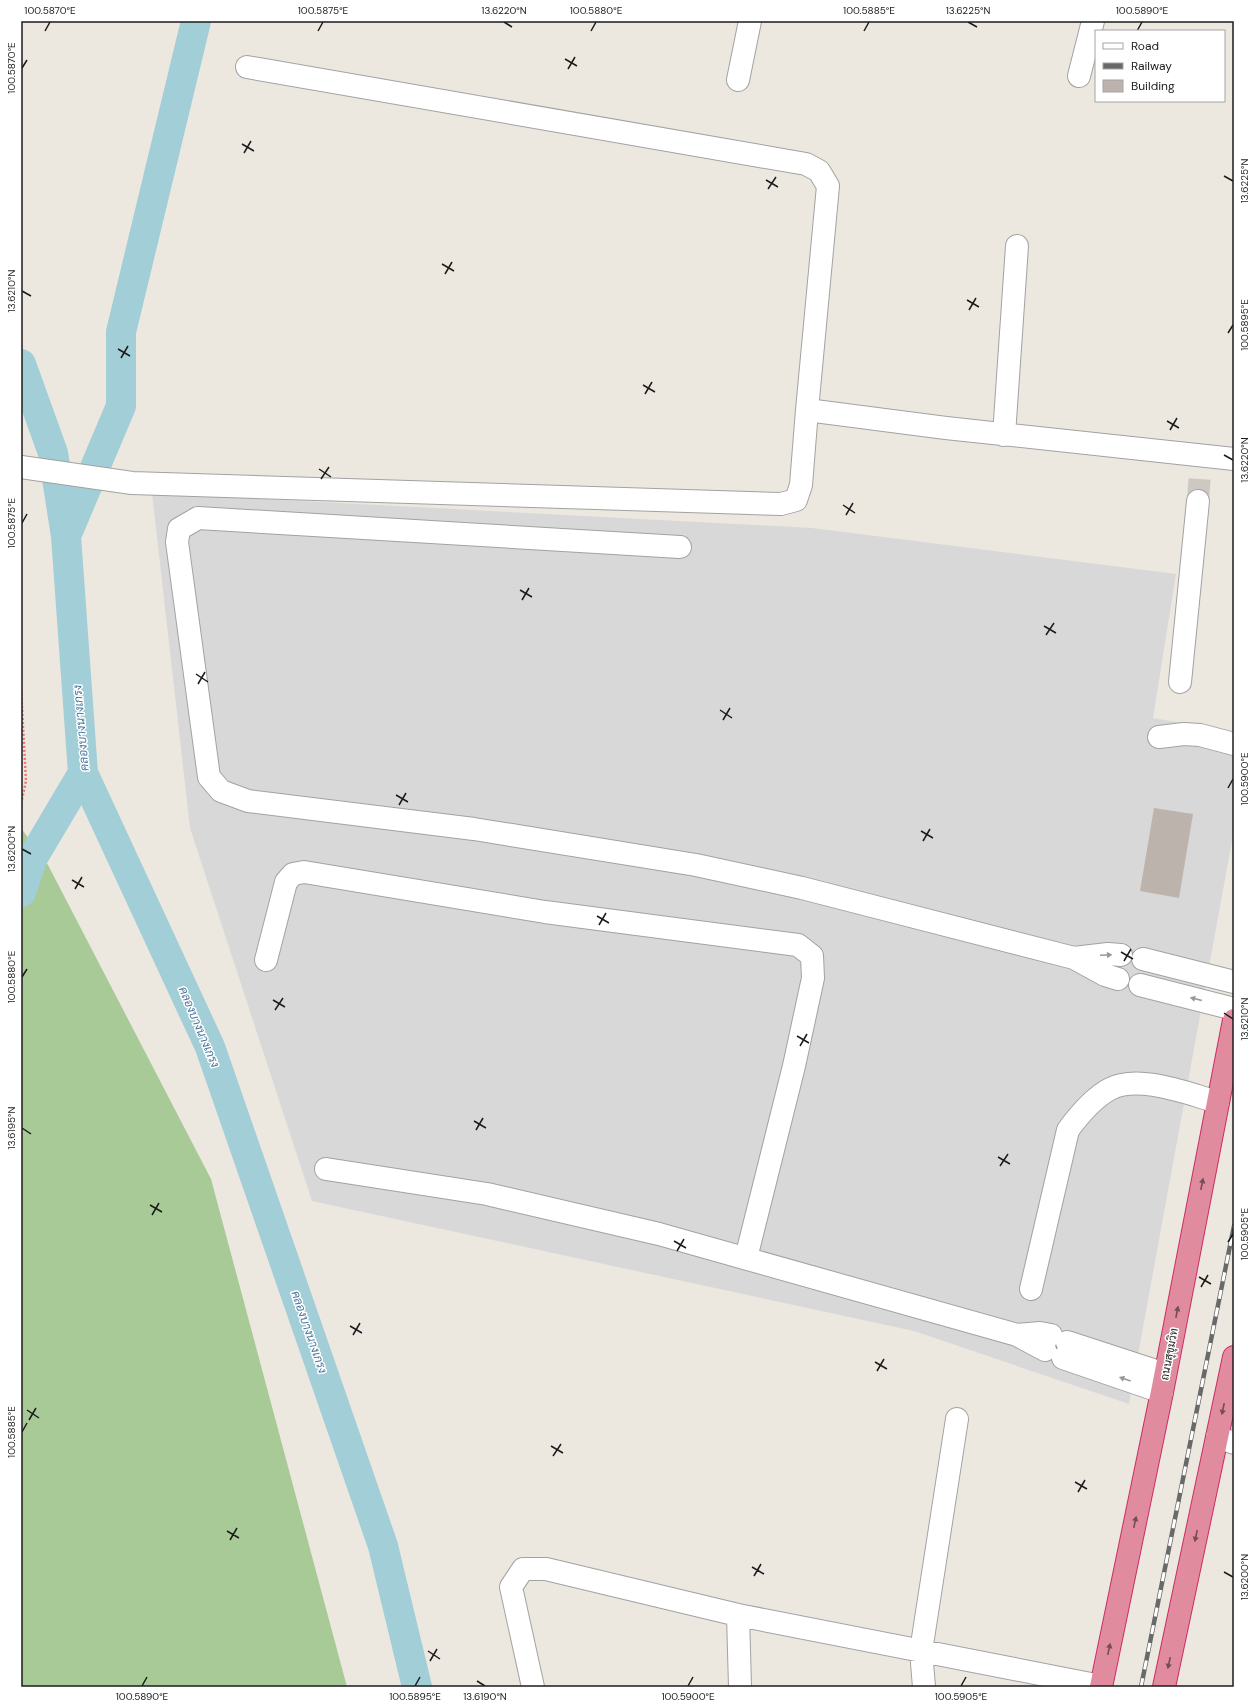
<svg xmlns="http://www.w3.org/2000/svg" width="1255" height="1708" font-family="'DM Sans',Sarabun,sans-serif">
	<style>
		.residential { fill: #d9d8d8 }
		.forest { fill: #a8ca97 }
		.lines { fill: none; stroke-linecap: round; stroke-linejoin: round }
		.canal { stroke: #a2ced8; stroke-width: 30 }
		.building { fill: #bcb3ad }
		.minor-tunnel { stroke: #cdc9c2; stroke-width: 22; stroke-dasharray: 22 11; stroke-linecap: butt }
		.minor-casing { stroke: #a2a2a2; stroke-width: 24 }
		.highway-casing { stroke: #cc2c68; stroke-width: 24 }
		.path { stroke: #f2746b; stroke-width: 2.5; stroke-dasharray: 2 2; stroke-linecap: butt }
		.minor { stroke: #fff; stroke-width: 22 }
		.highway { stroke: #e18b9e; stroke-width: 22 }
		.rail-casing { stroke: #696969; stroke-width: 4.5 }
		.rail { stroke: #fff; stroke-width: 3; stroke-dasharray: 9; stroke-linecap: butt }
		.oneway { fill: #989898 }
		.oneway2 { fill: #744d56 }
		.ticks { fill: none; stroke: #1b1b1b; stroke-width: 1.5 }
		.labels { text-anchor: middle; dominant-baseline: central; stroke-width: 3; stroke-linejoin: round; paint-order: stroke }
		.street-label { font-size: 11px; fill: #1b1b1b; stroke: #fff }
		.water-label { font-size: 12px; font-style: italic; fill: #4a779d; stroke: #fff }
		.neatline { fill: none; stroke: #1b1b1b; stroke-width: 1.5 }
		.ticks-label { font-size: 10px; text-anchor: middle; fill: #1b1b1b }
	</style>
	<rect width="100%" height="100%" fill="#ece8e0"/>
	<path class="residential" d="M152 493 812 528 1176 574 1153 718 1234 732V830L1129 1404 914 1331 312 1201 190 828Z"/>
	<path class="forest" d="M21 828 48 865 211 1179 347 1687H21Z"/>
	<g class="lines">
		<path class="canal" d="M21 364 53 453 66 536 83 773 210 1047 383 1546 417 1687
			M66 536 121 406V332L196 21
			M21 892 32 859 83 773"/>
	</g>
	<path class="building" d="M1154 808 1193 814 1179 898 1140 891Z"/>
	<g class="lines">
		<path class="minor-tunnel" d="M1198 501 1200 473"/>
		<g class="minor-casing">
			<path id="minor" d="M247 67 806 164 819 171 828 186 807 410
				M1079 76 1093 21
				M738 80 750 21
				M1004 435 1017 246
				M21 467 132 483 781 504 796 500 801 485 807 410 946 428 1234 459
				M680 547 198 518 179 529 177 542 209 777 221 791 248 801 474 829 696 865 802 888 1074 958
				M1180 682 1198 501
				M1159 737 1184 734 1200 735 1234 744
				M1143 959 1234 982
				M266 960 286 882 293 874 304 872 545 912 798 945 812 956 813 978 794 1066 746 1258
				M1118 979 1105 975 1074 958 1108 954 1121 955
				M1140 985 1234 1009
				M326 1169 487 1194 659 1234 1017 1335
				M1031 1289 1068 1130C1079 1115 1093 1098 1110 1089 1139 1074 1188 1094 1218 1102
				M1067 1342 1165 1374
				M1045 1350 1017 1335 1040 1333 1051 1335
				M1063 1358 1162 1392
				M1217 1437 1234 1443
				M533 1687 511 1587 523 1569H546L738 1615
				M740 1687 738 1615 1101 1686
				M924 1687 921 1651 957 1419"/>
		</g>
		<g class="highway-casing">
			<path id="highway" d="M1101 1687 1162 1392 1234 1020
				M1164 1687 1234 1357"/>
		</g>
		<path class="path" d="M21 690 26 781 21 804"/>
		<use href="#minor" class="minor"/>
		<use href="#highway" class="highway"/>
		<g class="rail-casing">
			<path id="rail" d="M1141 1687 1234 1226"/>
		</g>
		<use href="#rail" class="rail"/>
	</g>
	<defs><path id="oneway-solid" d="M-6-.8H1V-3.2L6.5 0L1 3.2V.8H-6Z"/></defs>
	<g class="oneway">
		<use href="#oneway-solid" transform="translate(1106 955) rotate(-3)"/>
		<use href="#oneway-solid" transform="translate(1196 999) rotate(-166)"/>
		<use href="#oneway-solid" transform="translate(1125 1379) rotate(-161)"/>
	</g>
	<g class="oneway2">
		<use href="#oneway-solid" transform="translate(1202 1184) rotate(-79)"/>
		<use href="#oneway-solid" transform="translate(1177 1312) rotate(-79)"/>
		<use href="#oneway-solid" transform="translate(1223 1409) rotate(102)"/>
		<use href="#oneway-solid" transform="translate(1135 1522) rotate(-78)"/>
		<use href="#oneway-solid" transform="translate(1196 1536) rotate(102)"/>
		<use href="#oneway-solid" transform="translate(1109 1649) rotate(-78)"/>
		<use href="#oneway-solid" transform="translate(1169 1663) rotate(102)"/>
	</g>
	<path class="ticks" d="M504 22 512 27M968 22 977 27M45 31 50 22M318 31 323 22M591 31 596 22M864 31 869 22M1137 31 1142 22M565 59 577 66M22 68 27 60M568 69 575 57M242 144 254 151M244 153 251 141M1224 176 1233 181M766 180 778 187M768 189 776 177M442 264 454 271M445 274 452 262M22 291 31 296M967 300 979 307M969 310 976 298M1228 333 1233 325M118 349 130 356M121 358 128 346M643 385 655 392M645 394 652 382M1167 421 1179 428M1170 430 1177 418M1224 455 1233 460M319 469 331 477M321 479 329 467M843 505 855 513M846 515 853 503M22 523 27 514M520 590 532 597M522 600 529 588M1044 626 1056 633M1046 635 1054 623M196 674 208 682M198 684 205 672M720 710 732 718M723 720 730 708M1228 788 1233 779M396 795 408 802M399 805 406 793M921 831 933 838M923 841 930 829M22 849 31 854M72 880 84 887M75 889 82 877M597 916 609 923M599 925 606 913M1121 952 1133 959M1124 961 1131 949M22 977 27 969M273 1000 285 1007M275 1010 283 998M1224 1013 1233 1019M797 1036 809 1043M800 1046 807 1034M474 1121 486 1128M22 1128 31 1134M476 1130 483 1118M998 1157 1010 1164M1000 1166 1008 1154M150 1205 162 1212M152 1215 159 1203M674 1241 686 1248M1228 1242 1233 1234M677 1251 684 1239M1199 1277 1211 1284M1201 1287 1208 1275M350 1326 362 1333M353 1335 360 1323M875 1362 887 1369M877 1371 884 1359M27 1410 39 1418M29 1420 36 1408M22 1432 27 1423M551 1446 563 1453M553 1456 561 1444M1075 1482 1087 1489M1078 1492 1085 1480M227 1531 239 1538M230 1540 237 1528M752 1567 764 1574M1224 1572 1233 1577M754 1576 761 1564M428 1651 440 1659M430 1661 437 1649M477 1681 485 1686M142 1686 147 1677M415 1686 420 1677M688 1686 693 1677M961 1686 966 1677"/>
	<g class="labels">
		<g class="street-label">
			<text transform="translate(1169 1354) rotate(-79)">ถนนสุขุมวิท</text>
		</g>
		<g class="water-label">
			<text transform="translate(81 728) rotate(-95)">คลองบางนางเกรง</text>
			<text transform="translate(199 1027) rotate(67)">คลองบางนางเกรง</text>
			<text transform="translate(309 1332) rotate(71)">คลองบางนางเกรง</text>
		</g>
	</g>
	<rect width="1255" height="1708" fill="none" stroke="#ffffff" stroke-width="44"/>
	<rect x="1095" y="30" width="130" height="72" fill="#ffffff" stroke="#a4a4a4"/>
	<rect x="1103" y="43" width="20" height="6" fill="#ffffff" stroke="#a4a4a4"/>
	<text x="1131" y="50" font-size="12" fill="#1b1b1b">Road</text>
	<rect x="1103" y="63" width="20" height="6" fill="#696969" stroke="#a4a4a4"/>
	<text x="1131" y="70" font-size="12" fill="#1b1b1b">Railway</text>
	<rect x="1103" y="80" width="20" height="12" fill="#bcb3ad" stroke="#a4a4a4"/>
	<text x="1131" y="90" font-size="12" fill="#1b1b1b">Building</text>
	<rect x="22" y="22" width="1211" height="1664" class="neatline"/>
	<g class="ticks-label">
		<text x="50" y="14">100.5870°E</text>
		<text x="323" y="14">100.5875°E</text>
		<text x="504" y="14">13.6220°N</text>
		<text x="596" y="14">100.5880°E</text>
		<text x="869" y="14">100.5885°E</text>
		<text x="968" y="14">13.6225°N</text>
		<text x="1142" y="14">100.5890°E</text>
		<text transform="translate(11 68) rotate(-90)" y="4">100.5870°E</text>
		<text transform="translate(1244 181) rotate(-90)" y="4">13.6225°N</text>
		<text transform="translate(11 291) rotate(-90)" y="4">13.6210°N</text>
		<text transform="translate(1244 325) rotate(-90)" y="4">100.5895°E</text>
		<text transform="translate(1244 460) rotate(-90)" y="4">13.6220°N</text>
		<text transform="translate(11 523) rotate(-90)" y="4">100.5875°E</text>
		<text transform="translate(1244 779) rotate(-90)" y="4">100.5900°E</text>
		<text transform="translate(11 849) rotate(-90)" y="4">13.6200°N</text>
		<text transform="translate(11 977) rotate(-90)" y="4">100.5880°E</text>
		<text transform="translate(1244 1019) rotate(-90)" y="4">13.6210°N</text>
		<text transform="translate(11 1128) rotate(-90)" y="4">13.6195°N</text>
		<text transform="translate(1244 1234) rotate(-90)" y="4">100.5905°E</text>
		<text transform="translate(11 1432) rotate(-90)" y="4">100.5885°E</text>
		<text transform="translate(1244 1577) rotate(-90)" y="4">13.6200°N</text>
		<text x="142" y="1700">100.5890°E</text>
		<text x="415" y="1700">100.5895°E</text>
		<text x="485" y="1700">13.6190°N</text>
		<text x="688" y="1700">100.5900°E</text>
		<text x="961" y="1700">100.5905°E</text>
	</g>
</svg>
